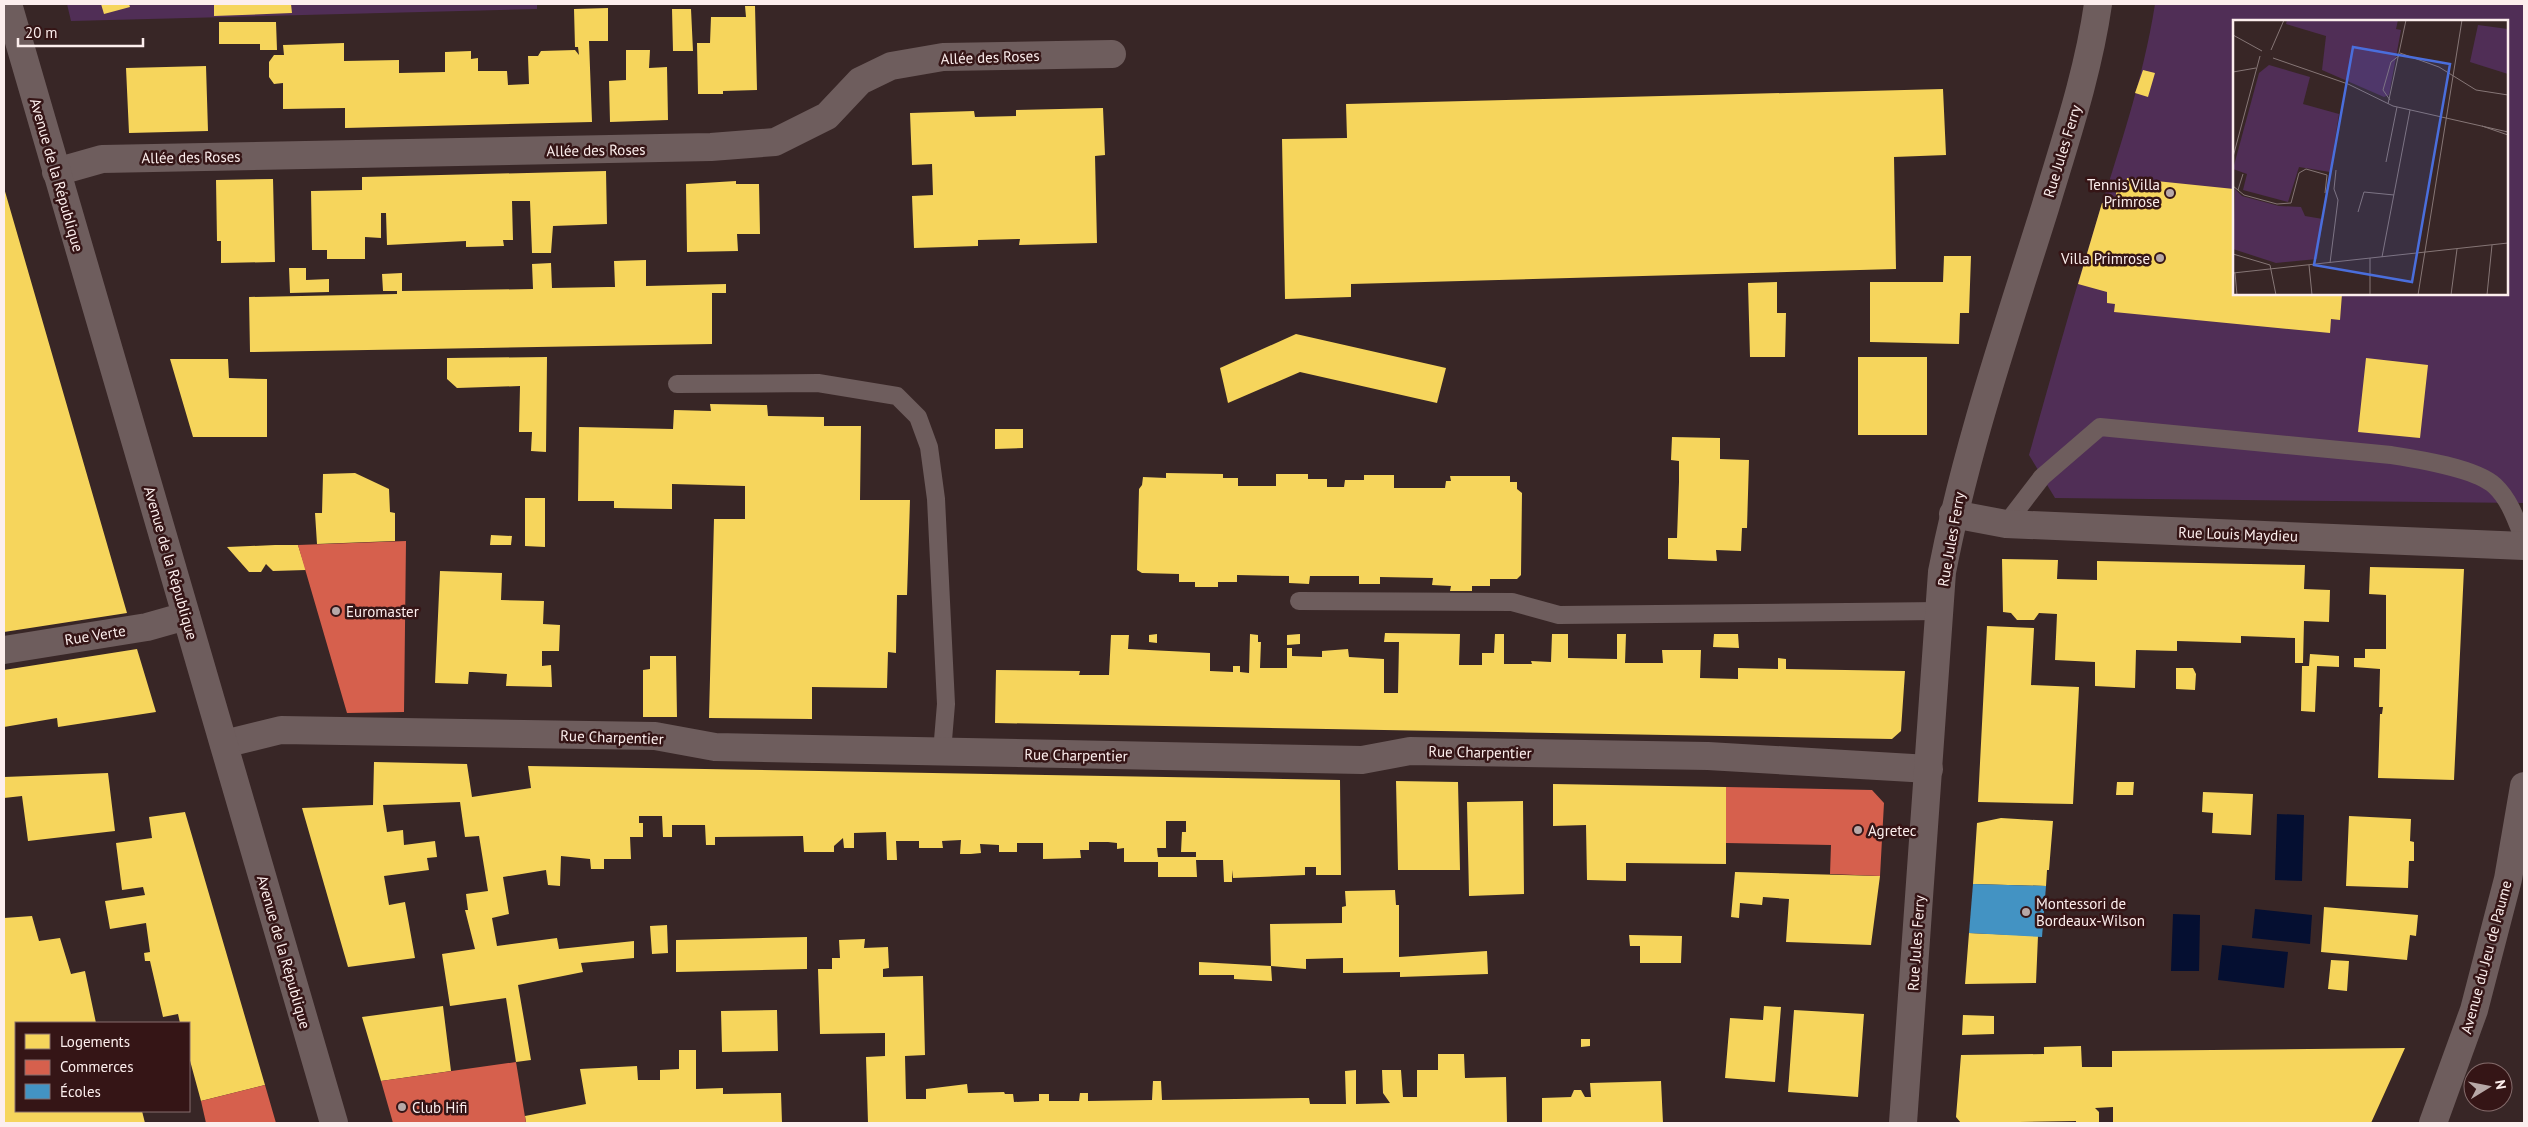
<svg xmlns="http://www.w3.org/2000/svg" width="2528" height="1127" font-family="'PT Sans',sans-serif">
	<style>
		.green { fill: #502e56; fill-rule: evenodd }
		.water { fill: #050f31 }
		.homes { fill: #f6d55c; fill-rule: evenodd }
		.shops { fill: #d6604d }
		.schools { fill: #4393c3 }
		.lines { fill: none; stroke-linecap: round; stroke-linejoin: round }
		.service { stroke: #6e5d5d; stroke-width: 18 }
		.minor { stroke: #6e5d5d; stroke-width: 28 }
		.tertiary { stroke: #6e5d5d; stroke-width: 28 }
		.secondary { stroke: #6e5d5d; stroke-width: 28 }
		.poi-dot { fill: #b7a8a7; stroke: #351516; stroke-width: 2 }
		.labels { text-anchor: middle; dominant-baseline: central; stroke-width: 5; stroke-linejoin: round; paint-order: stroke }
		.street-label { font-size: 15px; fill: #fceeed; stroke: #351516 }
		.poi-label { font-size: 15px; fill: #fceeed; stroke: #351516; text-anchor: start }
		.inset-road { fill: none; stroke: #867676; stroke-width: 1 }
		.view { fill: #4a6edc; fill-opacity: 0.15; stroke: #4a6edc; stroke-width: 2.5 }
		.inset-edge { fill: none; stroke: #fceeed; stroke-width: 2.5 }
	</style>
	<rect width="100%" height="100%" fill="#382626"/>
	<path class="green" d="M67 4H537V9L71 21Z
		M2155 4H2524V503L2055 498 2029 455C2050 380 2071 305 2094 230 2117 155 2143 81 2155 4ZM2234 21H2507V294H2234Z"/>
	<path class="water" d="M2277 814 2304 815 2302 881 2275 880Z
		M2255 909 2312 915 2310 944 2252 938Z
		M2173 914 2200 915 2199 971H2171Z
		M2222 945 2288 952 2284 988 2218 980Z"/>
	<path class="homes" d="M101 4H129L130 7 104 14Z
		M214 4H291L292 13 214 16Z
		M745 6H755L757 90 723 91V94H698L697 43H710L711 17H746Z
		M608 8V41H589L592 122 345 128V108L283 109V83L274 84 269 77V62L274 55H284L283 45 344 43V61L399 60V73L445 72V52L471 51V59L478 58V71H507L508 85 529 84 528 56H538L541 51 575 50 579 55 578 47H575L574 9Z
		M672 9H691L693 51H673Z
		M219 22H276L277 50H260V44H219Z
		M626 50H650L649 68 667 67 668 120 610 122 609 81 626 80Z
		M206 66 208 131 129 133 126 68Z
		M2143 70 2155 73 2148 97 2135 93Z
		M1943 89 1946 155 1894 157 1896 269 1351 284V297L1285 299 1282 139 1347 138 1346 104Z
		M1103 108 1105 155 1095 156 1097 243 1019 245 1020 239 978 240V246L914 248 912 196 933 195 932 164 912 165 910 113 974 111 975 117 1016 116V110Z
		M606 171 607 224 553 226 551 253H532L530 201H512L513 240H503L504 246 466 247V241L387 245 386 213H381V238L365 237V259H327V250H312L311 191 362 190V177Z
		M2127 178 2234 189V294H2342L2340 320 2331 319 2330 333 2114 312 2115 304 2107 303V292L2078 284 2102 203 2115 204 2117 184 2126 185Z
		M273 179 275 262 221 263V241H217L216 180Z
		M736 181V184H759L760 234H737L738 251 687 252 686 184Z
		M4 188 127 613 4 632Z
		M1944 256H1971L1969 313H1960L1959 344 1870 342V282H1943Z
		M646 260V286L726 284V293H712V344L250 352 249 297 397 294V291H383L382 274 402 273V291L533 289 532 264 551 263 552 288 608 287H615L614 261Z
		M289 268H306V280L329 279V292L290 293Z
		M1777 282V313H1786L1785 357H1750L1748 283Z
		M1296 334 1446 368 1437 403 1300 372 1228 403 1220 368Z
		M547 357 546 452 531 451 532 432H519L520 386 457 388 447 379V358Z
		M1858 357H1927V435H1858Z
		M2366 358 2428 365 2420 438 2358 432Z
		M170 359H228L229 378 267 379V437H193Z
		M710 404 767 405 768 416 824 417V426H861L860 500H910L907 595H897L896 653 888 652 887 688 812 687V719L709 718 714 519H745V486L672 484V509L614 508V501H578L579 427 673 429 674 410 711 411Z
		M995 429H1023V448L995 449Z
		M1672 437 1720 438V459L1749 460 1747 528H1742L1741 551 1716 550 1717 561 1668 559V538H1677L1679 482V461L1671 460Z
		M355 473 389 489 390 512 395 513V541L317 544 315 513H322L323 474Z
		M1166 473 1223 474V478H1238V486H1276V474H1308V479H1327V487H1344L1345 480H1364V475H1394V488H1445L1446 481H1451L1450 476H1510V482H1517V489L1522 493 1521 575 1517 579H1490V586H1472V591H1450L1451 586 1432 585 1433 578 1380 577V584H1359V576H1310L1309 584 1289 583V576L1237 575V582H1218V587H1195V582H1179V574L1142 573 1137 570 1139 489 1142 485 1143 477 1166 478Z
		M525 498H545V547L525 546Z
		M491 535 512 536 511 545H490Z
		M275 545H298L306 570 273 571 266 564 261 572H249L227 547Z
		M2002 559 2058 560 2057 579 2097 580V561L2305 565 2304 589 2330 590 2329 622 2304 621 2303 663H2295V638L2241 636V643L2177 641V651L2136 650 2135 688 2095 686V662L2055 660 2057 614 2039 613 2034 620H2017L2011 613 2003 612Z
		M2370 567 2464 569 2454 780 2378 778 2380 714H2382L2383 707H2379L2380 669 2354 667V658H2365V649H2386V595L2369 594Z
		M440 571 502 573 501 600 544 601 543 624 560 625 559 651H542V666L551 665 552 687 506 686 507 674 472 672H469L468 684 435 683Z
		M1987 626 2034 628 2031 685 2079 687 2073 804 1978 802Z
		M1385 633 1460 634 1459 665H1482V653H1494L1495 634H1504V664H1532L1531 661 1551 662 1552 634H1568V658L1617 659V634H1626L1625 663H1663L1662 650H1701L1700 678 1738 679V668L1778 669V658L1786 659V669L1905 671 1901 731 1892 739 995 723 996 670 1080 671 1079 675H1109L1111 635H1129L1128 649 1210 653V671L1233 672V666H1240V672L1249 673 1250 634 1258 635V642H1261L1260 668H1287V648H1292V656L1322 657V651L1348 649 1349 657 1384 659V693H1398L1399 642H1384Z
		M1157 634V643L1149 642V635Z
		M1300 634V644L1287 645V635Z
		M1714 634H1738L1739 648 1713 647Z
		M137 649 156 712 58 727 57 718 4 727V670Z
		M2310 654 2339 656V667L2317 666 2315 712 2301 711 2302 666H2309Z
		M650 656H676L677 717H643V670L650 669Z
		M2176 668H2193L2196 674 2195 690 2176 689Z
		M374 762 467 764 472 797 531 788 528 766 1340 780 1341 875H1316V867H1305V875L1233 878 1232 870V882H1224L1223 860H1196L1197 877H1158V862H1124V848L1117 849V843L1108 842H1089V850H1080L1081 858 1043 859V843H1017V852H999V845L980 844 981 853 971 854H960L961 840 942 841 943 848H919V841H896L897 860H887L886 832 854 833V848H844L843 838 834 846V852H804L803 836 715 837V845H706L705 825H672V837H663L662 816H639V823H643V837H630L631 859H604V869H591L590 859 561 856 560 886 548 885 546 870 503 877 509 914 492 918 497 946 557 938 559 949 634 941V958L581 963 583 972 518 985 531 1060 516 1062 506 998 450 1006 442 954 475 949 465 910H468L466 894 488 891 479 836 465 837 460 802 383 805 387 832 403 830 404 845 435 841 437 857 427 858 429 870 384 876 389 905 405 902 415 958 348 967 302 808 373 805ZM1166 821H1186V832H1182L1181 852H1196V857H1158L1157 848H1166Z
		M108 773 115 831 28 841 22 796 4 798V777Z
		M1396 781 1458 782 1460 870H1398Z
		M2117 782H2134L2133 795H2116Z
		M1553 784 1726 787V864L1626 863V881L1587 880 1586 825 1553 826Z
		M2203 792 2253 794 2251 835 2212 833 2213 813 2202 812Z
		M1523 801 1524 894 1469 896 1467 802Z
		M185 812 265 1085 201 1101 189 1057V1023H180L178 1014 163 1017 150 961H145L144 953 150 952 146 923 110 929 105 901 145 895 143 887 122 890 116 843 152 838 149 817Z
		M2349 816 2411 819 2410 841 2414 842V861H2409L2408 888 2346 886Z
		M2001 818 2053 821 2049 870H2047L2046 886 1973 884 1977 823Z
		M1735 872 1880 876 1871 945 1786 942 1789 899 1763 897 1762 905 1740 903 1739 918 1731 917Z
		M1395 890 1396 905H1399V957L1487 951 1488 974 1400 977V972L1343 973V958L1306 959V969L1271 966 1270 924 1342 923V907L1346 906 1345 891Z
		M2324 907 2418 915 2416 936 2410 935 2407 960 2321 952Z
		M32 916 39 941 60 938 71 974 85 971 96 1023H16V1111H142L145 1123H4V918Z
		M667 925 668 953 652 954 650 926Z
		M1969 933 2038 936 2036 983 1965 984Z
		M1629 935 1682 936 1681 963H1640V946H1630Z
		M807 937V969L676 972V940Z
		M865 939 864 948 888 947 889 968 883 969V977L923 976 925 1055 905 1056 906 1099H926V1089L967 1084 968 1093 1004 1092 1005 1094H1013L1014 1102 1039 1101V1094H1049V1101H1079L1080 1093H1088V1101L1152 1100 1153 1081H1161L1162 1100 1302 1098H1309L1310 1104H1346L1345 1071 1356 1070V1104L1390 1103 1383 1093 1382 1070H1401L1403 1097H1417V1070H1438V1054H1464L1465 1078 1506 1077 1507 1123H868L866 1057 885 1056V1033L820 1034 818 969H832V958H840L839 940Z
		M2331 960 2349 961 2347 991 2328 989Z
		M1199 962 1271 966 1272 981 1234 979V975H1199Z
		M443 1006 451 1071 381 1081 362 1017Z
		M1764 1006 1781 1007 1775 1082 1725 1078 1730 1018 1763 1020Z
		M777 1010 778 1051 722 1052 721 1011Z
		M1794 1010 1864 1014 1858 1097 1788 1092Z
		M1963 1015 1994 1016V1034L1962 1035Z
		M1581 1039H1590V1046L1581 1047Z
		M2081 1046 2082 1067H2112V1051L2405 1048 2371 1123H2113V1107L2095 1108 2099 1112V1123H2076V1121L1961 1123 1956 1117 1961 1055 2044 1054V1047Z
		M679 1050H696V1089L723 1088V1094L781 1093 782 1123H526L525 1116 586 1104 580 1069 637 1066 638 1080H660V1070L679 1069Z
		M1661 1081 1663 1123H1542V1098L1571 1097 1574 1090H1581L1585 1097H1591L1590 1083Z"/>
	<path class="shops" d="M406 541 404 712 347 713 298 545Z
		M1726 787 1872 790 1884 803 1880 876 1830 874 1831 845 1726 843Z
		M516 1062 526 1123H393L381 1081Z
		M265 1085 276 1123H206L201 1101Z"/>
	<path class="schools" d="M1973 884 2046 886 2042 937 1969 933Z"/>
	<g class="lines">
		<path class="service" d="M677 384 818 383 897 396 918 417 929 447 936 499 946 704 942 752
			M2006 524 2042 477 2100 427 2391 455C2417 459 2476 468 2495 486 2510 500 2517 522 2524 540
			M1299 601 1512 602 1559 615 1940 611"/>
		<path class="minor" d="M56 172 102 159 711 147 775 142 827 116 860 81 891 66 943 57 1112 54
			M1953 514 2006 524 2524 546
			M4 650 147 627 186 616
			M224 744 281 730 655 736 715 747 1362 760 1410 751 1708 756 1929 769
			M2433 1123 2474 1010 2508 879 2524 786"/>
		<path class="tertiary" d="M1903 1123 1942 572C1966 448 2007 329 2045 208 2065 141 2088 74 2098 4"/>
		<path class="secondary" d="M8 4 334 1123"/>
	</g>
	<g class="poi-dot">
		<circle cx="2170" cy="193" r="5"/>
		<circle cx="2160" cy="258" r="5"/>
		<circle cx="336" cy="611" r="5"/>
		<circle cx="1858" cy="830" r="5"/>
		<circle cx="2026" cy="912" r="5"/>
		<circle cx="402" cy="1107" r="5"/>
	</g>
	<g class="labels">
		<g class="street-label">
			<text transform="translate(990 57) rotate(-2)">Allée des Roses</text>
			<text transform="translate(596 150) rotate(-1)">Allée des Roses</text>
			<text transform="translate(2062 151) rotate(-73)">Rue Jules Ferry</text>
			<text transform="translate(191 157) rotate(-1)">Allée des Roses</text>
			<text transform="translate(57 175) rotate(74)">Avenue de la République</text>
			<text transform="translate(2238 534) rotate(2)">Rue Louis Maydieu</text>
			<text transform="translate(1951 539) rotate(-80)">Rue Jules Ferry</text>
			<text transform="translate(171 563) rotate(74)">Avenue de la République</text>
			<text transform="translate(95 635) rotate(-9)">Rue Verte</text>
			<text transform="translate(612 737) rotate(2)">Rue Charpentier</text>
			<text transform="translate(1480 752) rotate(1)">Rue Charpentier</text>
			<text transform="translate(1076 755) rotate(1)">Rue Charpentier</text>
			<text transform="translate(1916 943) rotate(-86)">Rue Jules Ferry</text>
			<text transform="translate(284 952) rotate(74)">Avenue de la République</text>
			<text transform="translate(2486 957) rotate(-75)">Avenue du Jeu de Paume</text>
		</g>
		<g class="poi-label">
			<text x="2160" y="184" text-anchor="end">Tennis Villa<tspan x="2160" dy="17">Primrose</tspan></text>
			<text x="2150" y="258" text-anchor="end">Villa Primrose</text>
			<text x="346" y="611">Euromaster</text>
			<text x="1868" y="830">Agretec</text>
			<text x="2036" y="903">Montessori de<tspan x="2036" dy="17">Bordeaux-Wilson</tspan></text>
			<text x="412" y="1107">Club Hifi</text>
		</g>
	</g>
	<g transform="translate(2233 20)">
		<rect width="275" height="275" fill="#382626"/>
		<path d="M54 0H165L163 9 168 10 156 75 151 77 89 50 93 16 53 4ZM245 5 275 9V54L237 42ZM36 45 77 57 70 84 106 94 97 152 66 147 55 182 10 170 14 154 0 149 26 53ZM2 169 9 176 46 186 68 187 72 196 90 199 84 239 43 243 0 229Z" fill="#502e56"/>
		<path class="inset-road" d="M0 15 29 31M38 30 51 0M167 33 206 47 243 70 275 75M40 38 115 64 160 86 275 112M0 52 23 48M157 80 150 70 158 42 167 35M155 84 173 0M249 106 275 115M0 137 27 36M153 142 164 87M0 166 11 175 44 184 58 183 66 153 73 149 94 155 92 173M5 170 10 154M125 192 131 172 161 175M0 234 37 245 43 275M149 237 177 90M97 243 105 180 101 169 103 150M76 245 79 275M0 253 275 223M2 253 4 275M137 275V238M185 275 229 0M218 275 224 229M254 275 259 225"/>
		<path class="view" d="M120 27 217 44 179 262 81 245Z"/>
		<rect width="275" height="275" class="inset-edge"/>
	</g>
	<rect width="2528" height="1127" fill="none" stroke="#fceeed" stroke-width="10"/>
	<rect x="15" y="1022" width="175" height="90" fill="#351516" stroke="#856c6c"/>
	<rect x="25" y="1034" width="25" height="15" fill="#f6d55c" stroke="#856c6c"/>
	<text x="60" y="1047" font-size="15" fill="#fceeed">Logements</text>
	<rect x="25" y="1060" width="25" height="15" fill="#d6604d" stroke="#856c6c"/>
	<text x="60" y="1072" font-size="15" fill="#fceeed">Commerces</text>
	<rect x="25" y="1084" width="25" height="15" fill="#4393c3" stroke="#856c6c"/>
	<text x="60" y="1097" font-size="15" fill="#fceeed">Écoles</text>
	<g transform="translate(2488 1087) rotate(80)"><circle r="24" fill="#351516" stroke="#856c6c"/>
	<path d="M0-4L9 19L0 12L-9 19Z" fill="#b7a8a7"/>
	<text y="-8" font-size="14" font-weight="bold" text-anchor="middle" fill="#fceeed">N</text>
	</g>
	<path d="M18 38v8h125v-8" fill="none" stroke="#fceeed" stroke-width="2.5"/>
	<text x="25" y="38" font-size="15" fill="#fceeed" stroke="#351516" stroke-width="4" paint-order="stroke">20 m</text>
</svg>
